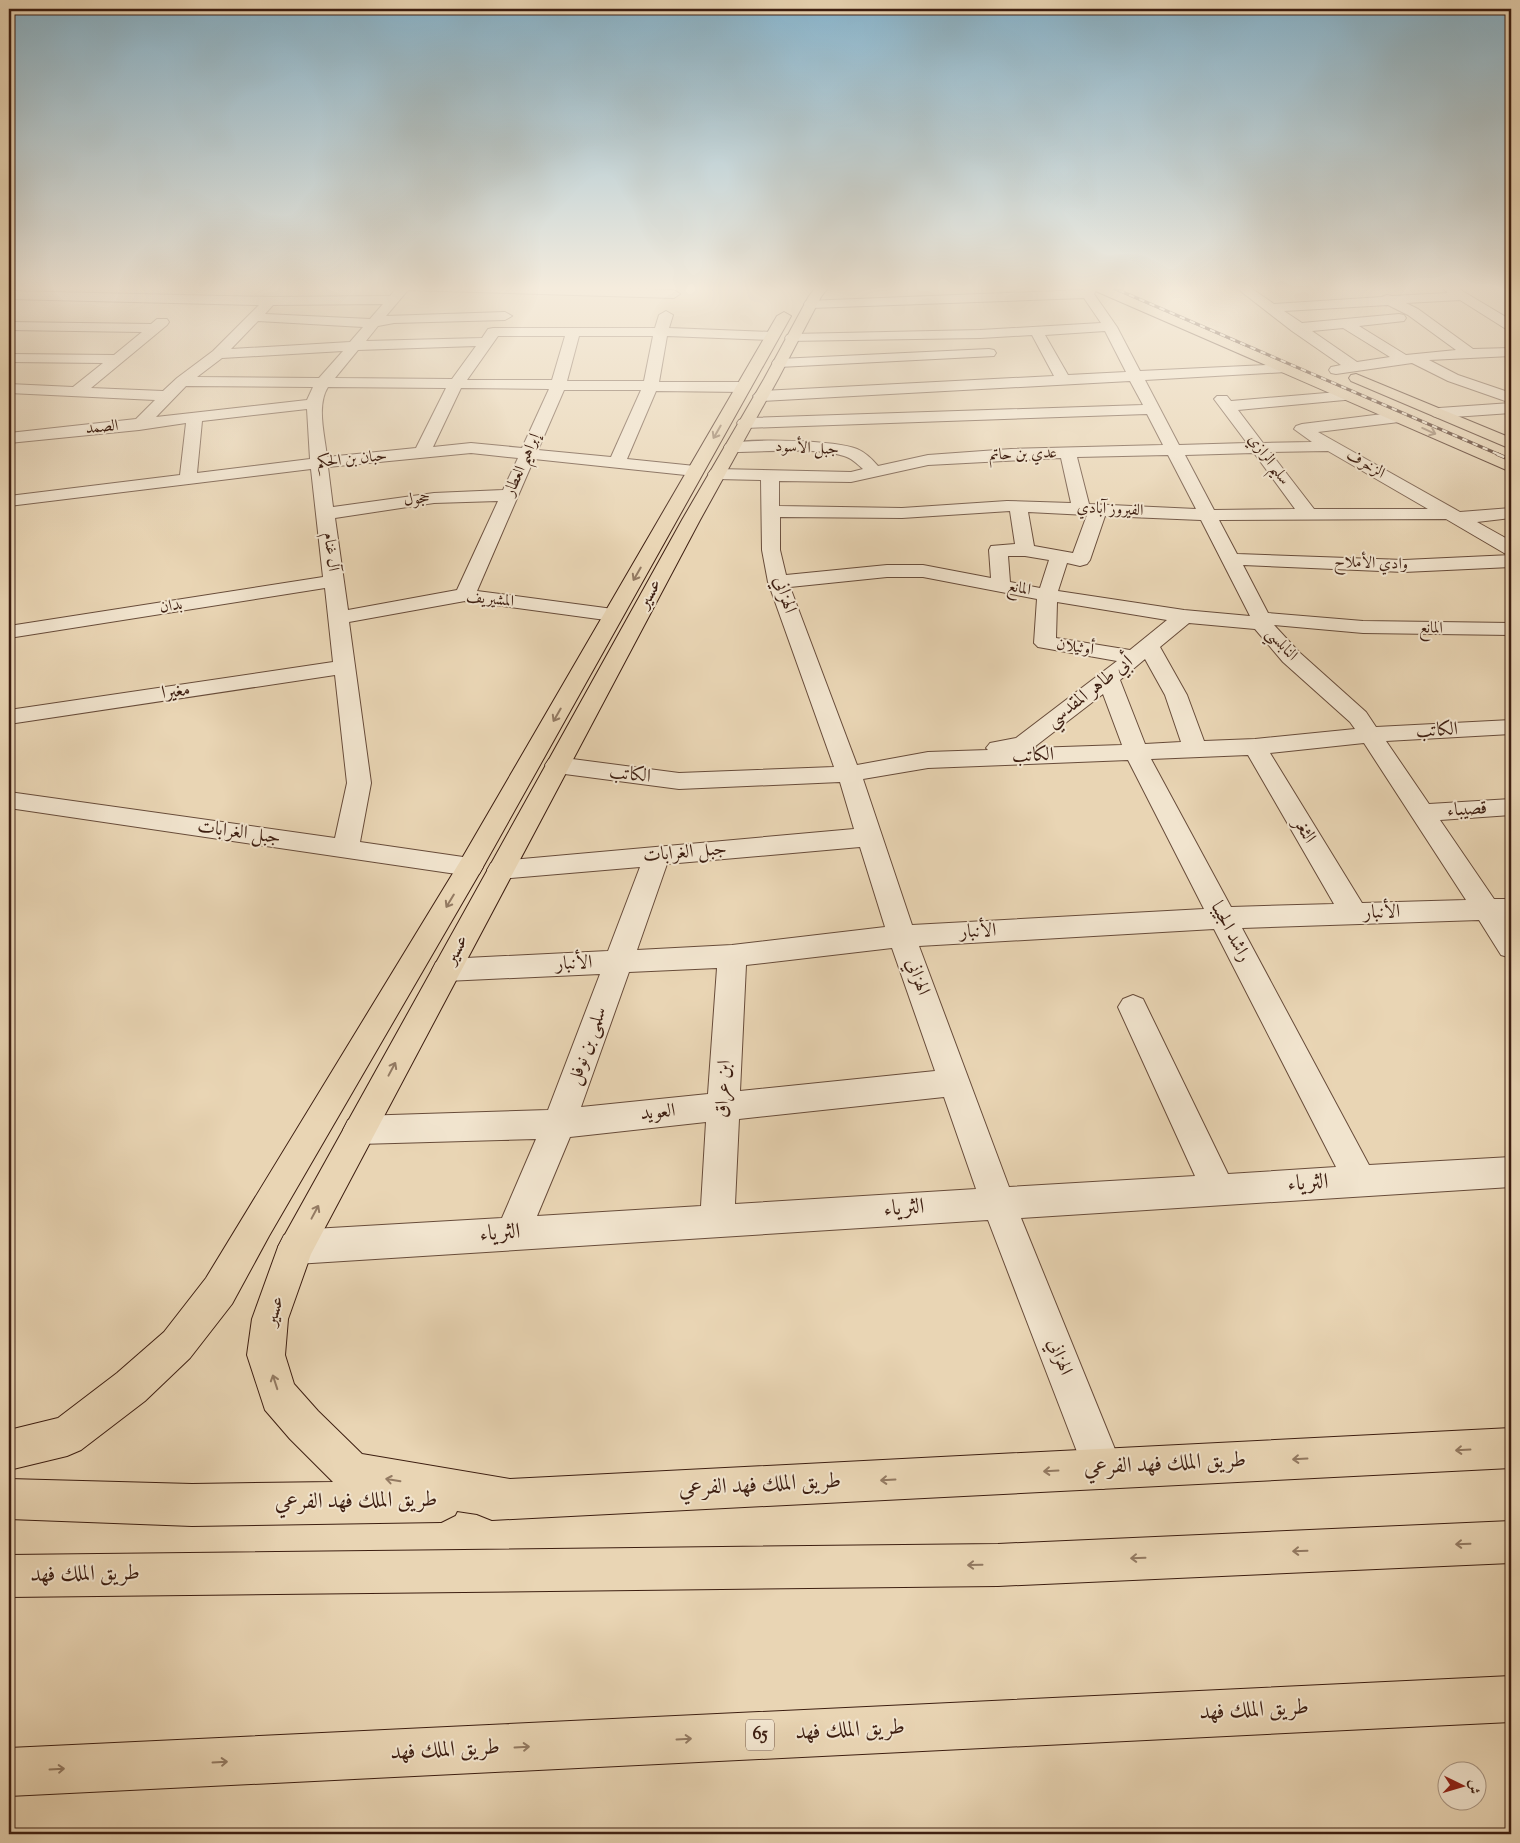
<svg xmlns="http://www.w3.org/2000/svg" width="1520" height="1843" font-family="'Sorts Mill Goudy',Amiri,serif">
	<style>
		.lines { fill: none; stroke-linecap: round; stroke-linejoin: round }
		.minor-casing { stroke: #684c3a; stroke-width: 2 }
		.major-casing { stroke: #3d1e11; stroke-width: 2 }
		.highway-casing { stroke: #3d1e11; stroke-width: 2 }
		.minor { fill: #f1e4ce; fill-rule: evenodd }
		.major { fill: #e9d5b4; fill-rule: evenodd }
		.highway { fill: #e9d5b4; fill-rule: evenodd }
		.rail-far1-casing { stroke: #3d1e11; stroke-width: 3 }
		.rail-casing { stroke: #3d1e11; stroke-width: 4 }
		.rail-far1 { stroke: #f1e4ce; stroke-width: 2; stroke-dasharray: 5.5; stroke-linecap: butt }
		.rail { stroke: #f1e4ce; stroke-width: 2.5; stroke-dasharray: 8; stroke-linecap: butt }
		.oneway { stroke: #937a62 }
		.labels { text-anchor: middle; dominant-baseline: central; stroke-width: 4; stroke-linejoin: round; paint-order: stroke }
		.far-street-label { font-size: 16px; fill: #3d1e11; stroke: #f1e4ce }
		.shield { fill: #f1e4ce; stroke: #73594a; stroke-width: 1 }
		.shield-label { font-size: 18px; font-weight: bold; fill: #3d1e11 }
		.street-label { font-size: 19px; fill: #3d1e11; stroke: #f1e4ce }
		.near-street-label { font-size: 22px; fill: #3d1e11; stroke: #f1e4ce }
	</style>
	<rect width="100%" height="100%" fill="#e9d5b4"/>
	<filter id="stains"><feTurbulence type="fractalNoise" baseFrequency=".004" numOctaves="4"/><feColorMatrix values="0 0 0 0 .2 0 0 0 0 .09 0 0 0 0 .02 0 0 0 .5 -.17"/></filter>
	<radialGradient id="worn" r=".72"><stop offset=".6" stop-color="#630" stop-opacity="0"/><stop offset="1" stop-color="#630" stop-opacity=".3"/></radialGradient>
	<g class="lines">
		<g class="minor-casing">
			<path id="minor" d="M398 286H523L674 290 680 294 674 298 408 290 386 316 505 312 512 316 505 320 394 323 378 326 366 341 482 338 488 329 493 328H655L659 315 666 311 673 315 669 328 772 332 779 336 772 340 667 336 659 382H743L748 384 751 387 748 390 743 392 656 391 627 459 695 466 701 467 703 471 701 475 695 476 534 459 477 591 613 609 620 611 623 615 620 619 613 621 465 601 349 622 371 783 360 842 470 858 479 860 483 867 479 874 470 876 9 808V792L335 838 347 783 335 675 9 724V710L333 662 325 588 9 638V626L323 577 311 469 9 506V496L180 475 186 423 139 430 9 443V433L136 419 155 400 9 393V384L73 387 103 363 9 362V354L114 355 142 332 9 330V322L151 324 157 319H167L169 322 167 325 91 388 163 391 177 378 213 351 259 305 9 299V291L271 297 390 296ZM383 304 370 319 265 314 273 305ZM258 321 363 327 350 342 231 349ZM498 336H565L552 380H467ZM579 336H653L644 381H567ZM476 346 452 379 335 378 358 350ZM343 351 319 378 197 377 222 358ZM186 386 313 387 307 400 156 417ZM328 387 446 388 416 448 327 457C325 436 316 406 328 387ZM461 388 549 389 522 448 471 443 433 447ZM564 390H641L611 457 538 450ZM307 409 310 459 197 473 202 421ZM471 453 518 458 503 490 434 493 333 507 328 467ZM498 501 457 590 348 610 335 518 434 503Z
				M1086 286H1098L1094 294 1117 327 1140 371 1286 364 1291 365 1293 368 1291 371 1286 372 1145 380 1179 445 1247 443 1214 399 1217 396H1227L1231 401 1350 391 1355 393 1358 396 1355 399 1238 410 1263 443 1312 442 1294 429 1296 426 1302 424 1399 412 1405 414 1407 417 1405 420 1399 422 1318 432 1460 512 1511 508V518L1477 522 1511 541V555L1504 553 1446 519 1219 520 1237 554 1404 560 1511 555V567L1404 572 1243 565 1268 613 1363 621 1511 623V635L1363 633 1274 625 1299 652 1366 712 1376 727 1511 720V734L1386 741 1429 804 1511 799V815L1440 820 1494 899H1511V919H1507L1511 925V958L1501 955 1479 920 1242 928 1369 1165 1511 1157V1187L1021 1218 1123 1469 1117 1483 1103 1489 1089 1483 988 1220 296 1264 284 1259 278 1247 284 1235 296 1230 502 1218 536 1139 359 1144 348 1140 343 1130 348 1120 359 1116 548 1110 600 974 446 981 436 978 432 970 436 962 446 959 608 951 640 867 500 879 491 877 487 870 491 863 500 861 854 829 840 782 679 789 557 773 549 771 545 765 549 759 557 757 679 773 834 767 768 582 762 550 761 480 717 479 711 478 708 474 711 470 717 469 851 472 863 469C857 464 852 458 844 456 816 447 762 452 732 452L726 450 724 447 726 444C750 438 835 440 857 449 866 453 872 459 878 466L928 455 1011 449 1163 445 1147 414 745 428 739 426 737 423 739 420 745 418 1143 405 1130 381 761 401 756 399 753 396 756 393 761 391 1054 376 1032 335 980 338 787 341 785 338 787 335 792 334 980 330 1101 323 1084 298 811 308 806 307 804 304 806 301 1083 290ZM1105 331 1126 372 1068 375 1045 335ZM1328 451 1428 509H1314L1270 452ZM1254 453 1295 509 1214 510 1185 455ZM1168 455 1196 509 1089 504 1077 457ZM1061 458 1071 503 1007 501 902 508 779 506V481L851 482 928 465ZM1010 511 1015 544 991 546 989 550 991 578 923 565H887L786 575 780 550V517L902 518ZM1028 512 1087 515 1073 553 1034 546ZM1105 516 1201 520 1250 616 1184 610 1058 591 1067 563 1080 566 1087 564 1090 560ZM1008 556H1025L1049 560 1040 588 1010 582ZM887 577H923L1037 599 1034 643 1038 647 1117 661 1016 738 990 743 986 748 988 750 928 752 857 765 790 587ZM1057 602 1167 620 1130 650 1056 638ZM1189 623 1255 629 1283 662 1350 722 1355 729 1255 739 1204 741 1187 695 1160 647ZM1145 659 1165 695 1181 742 1145 744 1120 680ZM1103 694 1122 745 1033 748ZM1364 743 1466 900 1362 903 1270 753ZM1248 755 1334 904 1231 907 1151 759ZM1128 760 1204 909 912 925 863 779 928 768ZM860 847 885 927 732 945 637 950 667 864ZM1214 929 1336 1167 1228 1174 1143 999 1133 995 1123 999 1118 1007 1195 1176 1009 1187 919 946ZM892 948 935 1071 740 1091 746 965ZM717 968 708 1094 581 1107 629 972ZM944 1097 976 1189 735 1204 739 1119ZM706 1122 701 1206 537 1216 570 1137Z
				M1234 286H1248L1274 304 1382 297 1387 295 1392 296 1448 293 1440 286H1454L1511 320V330L1506 329 1460 300 1406 303 1418 309 1473 349 1511 348V356L1429 360 1458 375 1511 393V403L1448 381 1412 363 1336 374 1331 373 1329 370 1331 367 1341 365 1292 331ZM1388 305 1408 315 1456 350 1406 355 1359 326 1404 321 1406 318 1404 315 1399 314 1302 323 1284 311ZM1343 328 1390 357 1357 362 1312 331Z
				M989 349 994 350 996 353 994 356 779 367 774 366 772 363 774 360 779 359Z
				M1511 403V413L1439 418 1433 416 1431 413 1433 410 1439 408Z"/>
		</g>
		<g class="major-casing">
			<path id="major" d="M817 286H829L821 297 778 379 700 520 311 1254 288 1319 285 1355 294 1384 318 1411 362 1454 510 1479 1511 1428V1468L492 1520 477 1514 457 1511 455 1515 441 1522 192 1526 9 1519V1479L192 1484 333 1482 290 1439 265 1410 247 1355 252 1319 278 1247 682 520 764 379 809 296Z
				M1089 286H1105L1511 461V472L1091 289Z
				M784 312 791 316 483 867 269 1236 232 1304 190 1358 145 1401 81 1450 67 1456 9 1470V1430L58 1418 117 1373 164 1332 206 1278 461 860 777 316Z
				M1356 374 1511 438V449L1351 381 1349 378 1351 375Z"/>
		</g>
		<g class="highway-casing">
			<path id="highway" d="M1511 1521V1563L998 1586 9 1597V1555L998 1544Z
				M1511 1676V1722L9 1796V1748Z"/>
		</g>
		<use href="#minor" class="minor"/>
		<use href="#major" class="major"/>
		<use href="#highway" class="highway"/>
		<g class="rail-far1-casing">
			<path id="rail-far1" d="M1109 286 1500 455"/>
		</g>
		<g class="rail-casing">
			<path id="rail" d="M1497 454 1511 460"/>
		</g>
		<use href="#rail-far1" class="rail-far1"/>
		<use href="#rail" class="rail"/>
	</g>
	<defs><path id="oneway-shaft" d="M-6 0H5M1.5-3L5.5 0L1.5 3" fill="none" stroke-width="1.6" stroke-linecap="round" stroke-linejoin="round" transform="scale(1.25)"/></defs>
	<g class="oneway">
		<use href="#oneway-shaft" transform="translate(1429 431) rotate(24)"/>
		<use href="#oneway-shaft" transform="translate(717 432) rotate(120)"/>
		<use href="#oneway-shaft" transform="translate(637 574) rotate(120)"/>
		<use href="#oneway-shaft" transform="translate(557 715) rotate(120)"/>
		<use href="#oneway-shaft" transform="translate(450 901) rotate(121)"/>
		<use href="#oneway-shaft" transform="translate(392 1069) rotate(-62)"/>
		<use href="#oneway-shaft" transform="translate(315 1212) rotate(-62)"/>
		<use href="#oneway-shaft" transform="translate(275 1382) rotate(-108)"/>
		<use href="#oneway-shaft" transform="translate(1463 1450) rotate(177)"/>
		<use href="#oneway-shaft" transform="translate(1300 1459) rotate(177)"/>
		<use href="#oneway-shaft" transform="translate(1051 1471) rotate(177)"/>
		<use href="#oneway-shaft" transform="translate(393 1480) rotate(-171)"/>
		<use href="#oneway-shaft" transform="translate(888 1480) rotate(177)"/>
		<use href="#oneway-shaft" transform="translate(1463 1544) rotate(178)"/>
		<use href="#oneway-shaft" transform="translate(1300 1551) rotate(178)"/>
		<use href="#oneway-shaft" transform="translate(1138 1558) rotate(178)"/>
		<use href="#oneway-shaft" transform="translate(975 1565) rotate(179)"/>
		<use href="#oneway-shaft" transform="translate(684 1739) rotate(-3)"/>
		<use href="#oneway-shaft" transform="translate(522 1747) rotate(-3)"/>
		<use href="#oneway-shaft" transform="translate(220 1762) rotate(-3)"/>
		<use href="#oneway-shaft" transform="translate(57 1769) rotate(-3)"/>
	</g>
	<linearGradient id="sky" x2="0" y2="1"><stop stop-color="#88b6cf"/><stop offset="0.53" stop-color="#f5ecdd"/><stop offset="1" stop-color="#f5ecdd" stop-opacity="0"/></linearGradient>
	<rect width="1520" height="544" fill="url(#sky)"/>
	<g class="labels">
		<g class="far-street-label">
			<text transform="translate(102 428) rotate(-6)">الصمد</text>
			<text transform="translate(807 449) rotate(3)">جبل الأسود</text>
			<text transform="translate(1023 455) rotate(-2)">عدي بن حاتم</text>
			<text transform="translate(352 460) rotate(-6)">حبان بن الحكم</text>
			<text transform="translate(1268 460) rotate(53)">سليم الرازي</text>
			<text transform="translate(523 465) rotate(-66)">إبراهيم العطار</text>
			<text transform="translate(1365 465) rotate(30)">الزخرف</text>
			<text transform="translate(417 500) rotate(-8)">حجول</text>
			<text transform="translate(1110 510) rotate(3)">الفيروز آبادي</text>
			<text transform="translate(330 552) rotate(83)">آل غنام</text>
			<text transform="translate(1371 564) rotate(2)">وادي الأملاح</text>
			<text transform="translate(1019 589) rotate(11)">المانع</text>
			<text transform="translate(490 600) rotate(6)">المشيريف</text>
			<text transform="translate(171 607) rotate(-9)">بدان</text>
			<text transform="translate(1431 629) rotate(1)">المانع</text>
			<text transform="translate(1281 645) rotate(47)">النابلسي</text>
			<text transform="translate(1075 648) rotate(9)">أوثيلان</text>
		</g>
		<rect class="shield" x="746" y="1719.5" width="28" height="31" rx="4"/>
		<g class="shield-label">
			<text x="760" y="1735">65</text>
		</g>
		<g class="street-label">
			<text transform="translate(650 594) rotate(-61)">عسير</text>
			<text transform="translate(784 595) rotate(72)">الهزاني</text>
			<text transform="translate(176 692) rotate(-8)">مغيرا</text>
			<text transform="translate(1090 692) rotate(-38)">أبي طاهر المقدسي</text>
			<text transform="translate(1437 731) rotate(-3)">الكاتب</text>
			<text transform="translate(1033 756) rotate(-2)">الكاتب</text>
			<text transform="translate(630 775) rotate(7)">الكاتب</text>
			<text transform="translate(1467 810) rotate(-4)">قصيباء</text>
			<text transform="translate(1304 831) rotate(59)">الثغر</text>
			<text transform="translate(239 833) rotate(8)">جبل الغرابات</text>
			<text transform="translate(685 853) rotate(-5)">جبل الغرابات</text>
			<text transform="translate(1382 913) rotate(-2)">الأنبار</text>
			<text transform="translate(978 932) rotate(-3)">الأنبار</text>
			<text transform="translate(1230 932) rotate(62)">راشد الجيبا</text>
			<text transform="translate(457 950) rotate(-62)">عسير</text>
			<text transform="translate(574 964) rotate(-3)">الأنبار</text>
			<text transform="translate(917 977) rotate(70)">الهزاني</text>
			<text transform="translate(588 1046) rotate(-70)">سلمى بن نوفل</text>
			<text transform="translate(724 1089) rotate(-87)">ابن عراق</text>
			<text transform="translate(658 1113) rotate(-6)">العويد</text>
			<text transform="translate(275 1311) rotate(-74)">عسير</text>
			<text transform="translate(1059 1357) rotate(68)">الهزاني</text>
		</g>
		<g class="near-street-label">
			<text transform="translate(1308 1184) rotate(-3)">الثرياء</text>
			<text transform="translate(904 1209) rotate(-4)">الثرياء</text>
			<text transform="translate(500 1234) rotate(-4)">الثرياء</text>
			<text transform="translate(1165 1465) rotate(-3)">طريق الملك فهد الفرعي</text>
			<text transform="translate(760 1486) rotate(-3)">طريق الملك فهد الفرعي</text>
			<text transform="translate(356 1502) rotate(-1)">طريق الملك فهد الفرعي</text>
			<text transform="translate(85 1575) rotate(-1)">طريق الملك فهد</text>
			<text transform="translate(1254 1711) rotate(-3)">طريق الملك فهد</text>
			<text transform="translate(850 1731) rotate(-3)">طريق الملك فهد</text>
			<text transform="translate(445 1751) rotate(-3)">طريق الملك فهد</text>
		</g>
	</g>
	<rect width="1520" height="1843" fill="none" stroke="#e9d5b4" stroke-width="30"/>
	<rect x="10" y="10" width="1500" height="1823" fill="none" stroke="#3d1e11" stroke-width="2.5"/>
	<rect x="15" y="15" width="1490" height="1813" fill="none" stroke="#3d1e11"/>
	<g transform="translate(1462 1786) rotate(95)"><circle r="24" fill="#f1e4ce" stroke="#a99582"/>
	<path d="M0-4L9 19L0 12L-9 19Z" fill="#8f2418"/>
	<text y="-8" font-size="14" font-weight="bold" text-anchor="middle" fill="#3d1e11">ش</text>
	</g>
	<rect width="100%" height="100%" filter="url(#stains)"/>
	<rect width="100%" height="100%" fill="url(#worn)"/>
</svg>
